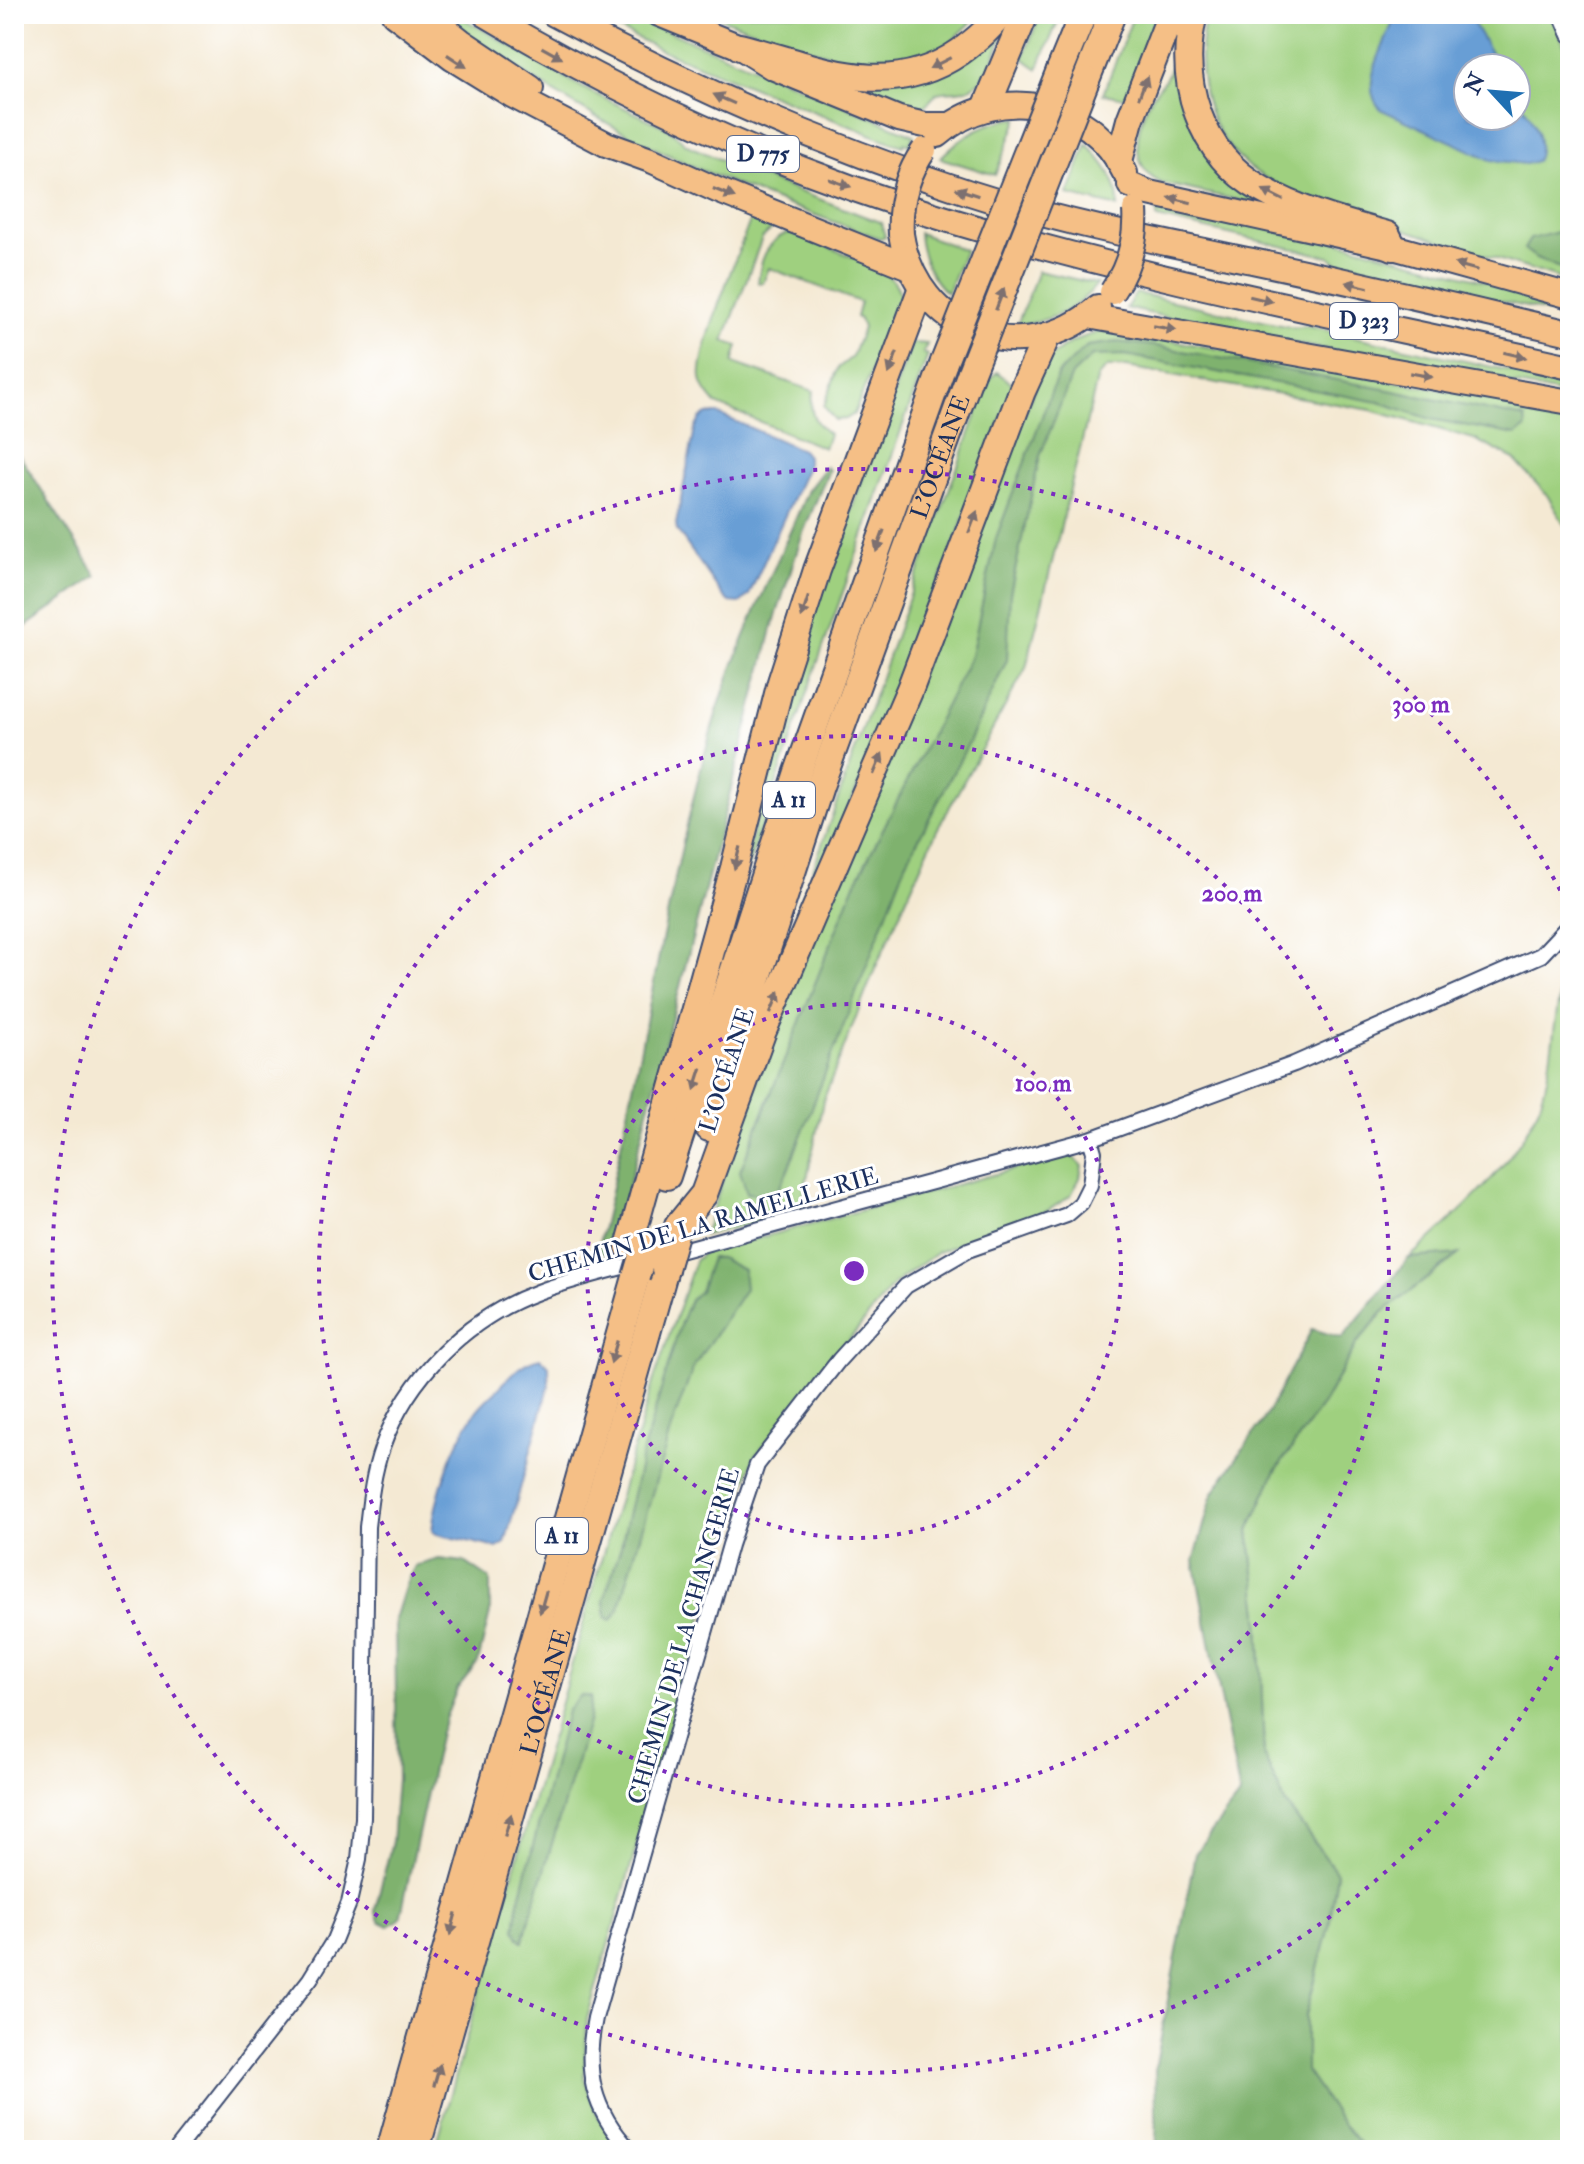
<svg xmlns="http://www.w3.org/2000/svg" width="1584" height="2164" font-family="'IM FELL Double Pica',serif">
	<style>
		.green { fill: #9fd07f; stroke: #5d806e; stroke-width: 2; fill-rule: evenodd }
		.forest { fill: #7fb26e; stroke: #4d7066; stroke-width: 2 }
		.water { fill: #689ed5; stroke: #42669a; stroke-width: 2 }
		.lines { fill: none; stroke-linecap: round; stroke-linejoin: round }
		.minor-casing { stroke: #3c4b70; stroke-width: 18 }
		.trunk-casing { stroke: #3c4b70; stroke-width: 28 }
		.motorway-casing { stroke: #3c4b70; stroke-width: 30 }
		.minor { stroke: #fff; stroke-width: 14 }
		.trunk { stroke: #f5bf86; stroke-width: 24 }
		.motorway { stroke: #f5bf86; stroke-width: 26 }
		.trunk-bridge-casing { stroke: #3c4b70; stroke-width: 28; stroke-linecap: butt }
		.motorway-bridge-casing { stroke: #3c4b70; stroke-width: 30; stroke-linecap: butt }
		.trunk-bridge { stroke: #f5bf86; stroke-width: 24 }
		.motorway-bridge { stroke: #f5bf86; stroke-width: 26 }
		.oneway { fill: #7d7070 }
		.ring { fill: none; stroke: #7b2cbf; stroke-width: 4; stroke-dasharray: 4 8 }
		.labels { text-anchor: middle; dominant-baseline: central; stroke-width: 6; stroke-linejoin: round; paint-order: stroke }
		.shield { fill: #fff; stroke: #5f6d8e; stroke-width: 2 }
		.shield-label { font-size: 22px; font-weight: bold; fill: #1b2f5e }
		.street-label { font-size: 24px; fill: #1b2f5e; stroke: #fff }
		.centre { fill: #7b2cbf; stroke: #fff; stroke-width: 4 }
		.ring-label { font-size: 24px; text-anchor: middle; font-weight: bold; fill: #7b2cbf; stroke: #fff; stroke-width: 6; stroke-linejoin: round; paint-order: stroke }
	</style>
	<rect width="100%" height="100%" fill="#fff"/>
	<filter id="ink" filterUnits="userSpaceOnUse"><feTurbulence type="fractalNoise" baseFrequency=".0125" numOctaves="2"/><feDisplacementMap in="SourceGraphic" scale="16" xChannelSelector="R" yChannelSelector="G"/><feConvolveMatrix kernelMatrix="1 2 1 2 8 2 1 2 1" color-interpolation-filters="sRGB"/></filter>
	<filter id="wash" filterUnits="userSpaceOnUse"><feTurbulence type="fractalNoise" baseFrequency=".006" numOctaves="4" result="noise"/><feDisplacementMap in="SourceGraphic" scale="32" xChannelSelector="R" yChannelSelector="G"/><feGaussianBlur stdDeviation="1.8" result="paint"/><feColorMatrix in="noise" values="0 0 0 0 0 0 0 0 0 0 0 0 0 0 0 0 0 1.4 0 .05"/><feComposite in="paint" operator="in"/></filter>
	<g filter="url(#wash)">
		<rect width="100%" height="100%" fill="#f4e9d3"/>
		<path class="green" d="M438 14H455L589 91 669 129 687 145 748 172 882 223 885 237 879 238C796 208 712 179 635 138 566 102 500 60 438 14Z
			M589 14H627L914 135 909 145 904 143 903 146 877 137 661 50Z
			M710 14H980L949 44 915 61H852L783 41Z
			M1041 14H1061L1038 69 1023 58Z
			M1134 14H1162L1125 98 1103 94Z
			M1206 14H1551L1570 58V282C1513 264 1457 246 1400 228 1350 212 1276 195 1238 157 1201 120 1195 63 1206 14ZM1468 68H1516V116H1468Z
			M1179 25 1182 83 1259 197 1256 204 1161 183C1130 168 1135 132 1147 106 1152 94 1162 85 1168 74 1176 59 1174 41 1179 25Z
			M1006 26C998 47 989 86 963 90 954 92 946 91 937 93 932 98 928 104 923 107 905 115 877 98 860 92L862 86Z
			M1018 118 995 175 940 158C964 134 984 122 1018 118Z
			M1087 144C1104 163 1119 180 1118 207L1068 195Z
			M1156 204 1325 238 1570 304V317L1339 264 1330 257 1317 254 1157 218Z
			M751 218 774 227 762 238 724 341 738 346 733 363 814 391C807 410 814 423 829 434L824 448 716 404C710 397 702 388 701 378 697 352 740 249 751 218Z
			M787 233C806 236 827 247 845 254 911 280 911 293 881 355L877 357 854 414 846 419 835 420 824 406 838 368 852 357 863 328 860 319 856 317 860 302 769 268 763 283H758C760 261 766 242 787 233Z
			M919 233 965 250 947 293C931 280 920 254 919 233Z
			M1038 271 1097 284C1076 311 1050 321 1017 325Z
			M1136 293 1294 328 1306 326 1570 384V395L1239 333 1126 308Z
			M1108 329 1570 413V534L1547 495 1514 459 1474 439 1371 410 1127 367H1108L1098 376 1026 668 937 830 875 969 823 1101 800 1212 704 1235 763 1062 1043 367C1057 345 1084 336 1108 329Z
			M912 343 927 344 923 353 928 355 811 681 731 917 796 662Z
			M997 372 1014 385 885 727 787 943 909 598 990 379Z
			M1558 1005 1570 1006V2150H1365L1343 2125 1306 2071V2015L1329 1926 1337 1873 1285 1803 1264 1756 1259 1614 1249 1530 1275 1472 1324 1402 1357 1343 1383 1312 1458 1255 1409 1258C1457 1215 1511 1169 1538 1109 1549 1086 1553 1032 1558 1005Z
			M1070 1154 1082 1166 1080 1178 1071 1195 1049 1210 938 1252 894 1284 754 1458 715 1573 587 2019 584 2077 596 2112 619 2150H435L598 1571 654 1379 695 1261 703 1253Z"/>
		<path class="forest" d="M1570 229V272L1536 258 1524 249 1530 239Z
			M1117 342 1156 346 1384 389 1525 418 1526 428 1516 435 1431 419 1379 402 1125 355 1092 356 1072 375 1040 456 1010 594 1007 660 969 742 906 863 788 1170 775 1197 747 1193 740 1171 854 886 971 656 996 538 1058 374 1087 346Z
			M14 447 97 576 14 635Z
			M826 467 829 470 803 533 772 629 613 1247 608 1255 603 1254 599 1250 600 1239C641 1071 664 898 711 731 735 648 775 569 808 490Z
			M1570 951V1006L1558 1005 1563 967Z
			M1459 1254 1383 1312 1357 1343 1324 1402 1275 1472 1249 1530 1259 1614 1264 1756 1285 1803 1337 1873 1329 1926 1306 2015V2071L1343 2125 1365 2150H1157L1155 2070 1195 1854 1240 1795 1194 1561 1213 1493 1267 1414 1312 1329 1342 1338 1409 1258Z
			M711 1258H720L743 1270 745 1289 694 1366 671 1428 619 1609 612 1620 606 1617 604 1600 621 1546 643 1451 681 1322 690 1300 700 1291Z
			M439 1559 465 1562 490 1579V1613L478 1662 457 1689 440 1732 400 1919 389 1926 379 1921 375 1910 392 1842 397 1779 395 1619 407 1581 415 1566Z
			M581 1695 591 1697 589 1719 523 1941 519 1938 515 1929 518 1906 567 1711Z"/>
		<path class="water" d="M1395 14H1468L1500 68H1468V116H1516V94C1528 113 1547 138 1536 161L1526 164 1491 160 1382 110C1355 85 1389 43 1395 14Z
			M707 414H718L802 450 807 456V467L749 595 740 603 729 602 724 597 677 530 676 524 695 429 700 419Z
			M541 1358 549 1366V1385L505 1543 497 1548 437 1534 432 1531C436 1493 453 1445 475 1413 482 1403 492 1395 501 1386 513 1373 523 1361 541 1358Z"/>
	</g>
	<g filter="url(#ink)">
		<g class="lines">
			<g class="minor-casing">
				<path id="minor" d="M1561 14 1570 35
					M668 1254 1090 1139 1294 1064 1541 955 1570 924
					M176 2150 310 1979 334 1940 349 1903 359 1859 363 1818 367 1527C370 1501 373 1473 382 1448 407 1377 467 1318 538 1292 572 1279 609 1271 644 1261
					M630 2150C592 2110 584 2070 595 2018L730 1545 757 1465 839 1360 906 1286 968 1250 1067 1215 1081 1203 1090 1185 1094 1152 1090 1139"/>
			</g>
			<g class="trunk-casing">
				<path id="trunk" d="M394 14 452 58 512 95 606 144 653 161 717 190 909 267
					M427 14 461 41 531 88
					M485 14C633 102 793 174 959 223 1159 283 1366 321 1570 367
					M554 14C687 86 825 146 970 193 1063 223 1161 242 1257 262 1362 284 1466 309 1570 333
					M659 14 740 47 772 67 899 119 925 125H949
					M938 135C998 82 1091 100 1125 173
					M1130 185 1149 193 1393 247 1570 296
					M901 234C916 332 1023 373 1098 307
					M1088 316 1570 402"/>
			</g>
			<g class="motorway-casing">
				<g id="motorway">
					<path d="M1194 14C1177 80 1199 154 1261 189 1299 211 1344 223 1387 235L1393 247"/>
					<path d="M740 47C816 66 886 103 960 52 974 42 990 29 1000 14"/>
					<path d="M1060 70 1083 14"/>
					<path d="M1086 80 1112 14"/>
					<path d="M986 108 1025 14"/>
					<path d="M1119 161 1130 120 1171 14"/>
					<path id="s1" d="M709 1128 820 786 971 372"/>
					<path d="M667 1176 798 772 944 362"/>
					<path d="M678 1226 704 1194 762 1033 910 689 1022 391 1047 336"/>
					<path d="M629 1247 734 868 781 682 817 570 921 290"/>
					<path d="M390 2150 636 1277"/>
					<path id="s2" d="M416 2150 665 1269"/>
				</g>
			</g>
			<use href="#minor" class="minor"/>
			<use href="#trunk" class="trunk"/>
			<use href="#motorway" class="motorway"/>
			<g class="trunk-bridge-casing">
				<path id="trunk-bridge" d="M901 234C899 203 906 176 924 150
					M1112 292C1129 267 1137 240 1135 210"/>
			</g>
			<g class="motorway-bridge-casing">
				<path id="motorway-bridge" d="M944 362 1060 70
					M971 372 1086 80
					M665 1269 675 1234
					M636 1277 646 1243"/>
			</g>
			<use href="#trunk-bridge" class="trunk-bridge"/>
			<use href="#motorway-bridge" class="motorway-bridge"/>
		</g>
		<defs><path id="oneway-solid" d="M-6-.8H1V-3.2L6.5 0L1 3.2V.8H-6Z" transform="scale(2)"/></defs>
		<g class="oneway">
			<use href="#oneway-solid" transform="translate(552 53) rotate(29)"/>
			<use href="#oneway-solid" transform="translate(457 61) rotate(33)"/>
			<use href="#oneway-solid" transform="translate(940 63) rotate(153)"/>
			<use href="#oneway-solid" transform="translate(1143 87) rotate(-69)"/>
			<use href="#oneway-solid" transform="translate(724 99) rotate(-156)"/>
			<use href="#oneway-solid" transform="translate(840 183) rotate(19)"/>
			<use href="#oneway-solid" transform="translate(967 192) rotate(-162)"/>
			<use href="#oneway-solid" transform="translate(724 193) rotate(22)"/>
			<use href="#oneway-solid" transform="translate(1273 195) rotate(-153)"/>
			<use href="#oneway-solid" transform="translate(1180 200) rotate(-167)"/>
			<use href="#oneway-solid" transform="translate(1466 267) rotate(-164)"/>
			<use href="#oneway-solid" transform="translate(1357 285) rotate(-167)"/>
			<use href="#oneway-solid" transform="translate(1000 299) rotate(-69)"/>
			<use href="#oneway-solid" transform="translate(1261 299) rotate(13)"/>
			<use href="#oneway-solid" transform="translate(1165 328) rotate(10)"/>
			<use href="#oneway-solid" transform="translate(1515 355) rotate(13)"/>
			<use href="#oneway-solid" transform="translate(893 363) rotate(111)"/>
			<use href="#oneway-solid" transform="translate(1421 375) rotate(10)"/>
			<use href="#oneway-solid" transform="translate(973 522) rotate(-69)"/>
			<use href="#oneway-solid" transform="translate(880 541) rotate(110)"/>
			<use href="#oneway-solid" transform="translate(805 607) rotate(108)"/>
			<use href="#oneway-solid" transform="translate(878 764) rotate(-67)"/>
			<use href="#oneway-solid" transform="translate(737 858) rotate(104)"/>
			<use href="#oneway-solid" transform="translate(775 1002) rotate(-67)"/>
			<use href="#oneway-solid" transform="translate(698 1079) rotate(108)"/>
			<use href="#oneway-solid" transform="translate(614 1352) rotate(106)"/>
			<use href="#oneway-solid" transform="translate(543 1602) rotate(106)"/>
			<use href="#oneway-solid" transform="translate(508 1825) rotate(-74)"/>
			<use href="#oneway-solid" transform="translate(453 1924) rotate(105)"/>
			<use href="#oneway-solid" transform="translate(437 2075) rotate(-74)"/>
		</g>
	</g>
	<g class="ring">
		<circle cx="854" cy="1271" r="267"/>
		<circle cx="854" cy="1271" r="535"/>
		<path d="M1569 1635A802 802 0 1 1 1569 907"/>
	</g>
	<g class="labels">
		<g class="shield">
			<rect x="727" y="136" width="72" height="36" rx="6"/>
			<rect x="1330" y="303" width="68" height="36" rx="6"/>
			<rect x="763" y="782" width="52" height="36" rx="6"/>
			<rect x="536" y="1518" width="52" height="36" rx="6"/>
		</g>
		<g class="shield-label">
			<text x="763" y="154">D 775</text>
			<text x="1364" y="321">D 323</text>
			<text x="789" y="800">A 11</text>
			<text x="562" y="1536">A 11</text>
		</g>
		<g class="street-label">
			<text stroke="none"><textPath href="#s1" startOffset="710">L’OCÉANE</textPath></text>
			<text transform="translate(727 1070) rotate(-72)">L’OCÉANE</text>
			<text transform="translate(703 1225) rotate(-16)">CHEMIN DE LA RAMELLERIE</text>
			<text transform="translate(684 1636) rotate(-74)">CHEMIN DE LA CHANGERIE</text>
			<text stroke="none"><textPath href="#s2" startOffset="476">L’OCÉANE</textPath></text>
		</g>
	</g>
	<circle cx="854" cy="1271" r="12" class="centre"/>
	<g class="ring-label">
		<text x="1421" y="712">300 m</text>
		<text x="1232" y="901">200 m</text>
		<text x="1043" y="1091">100 m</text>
	</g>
	<rect width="1584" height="2164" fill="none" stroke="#fff" stroke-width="48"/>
	<g transform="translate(1492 92) rotate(296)"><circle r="38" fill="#ffffff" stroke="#a4acbf" stroke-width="2"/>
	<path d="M0-6L14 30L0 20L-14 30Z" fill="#1f6fb2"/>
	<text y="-12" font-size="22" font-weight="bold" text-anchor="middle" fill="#1b2f5e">N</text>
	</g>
</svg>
